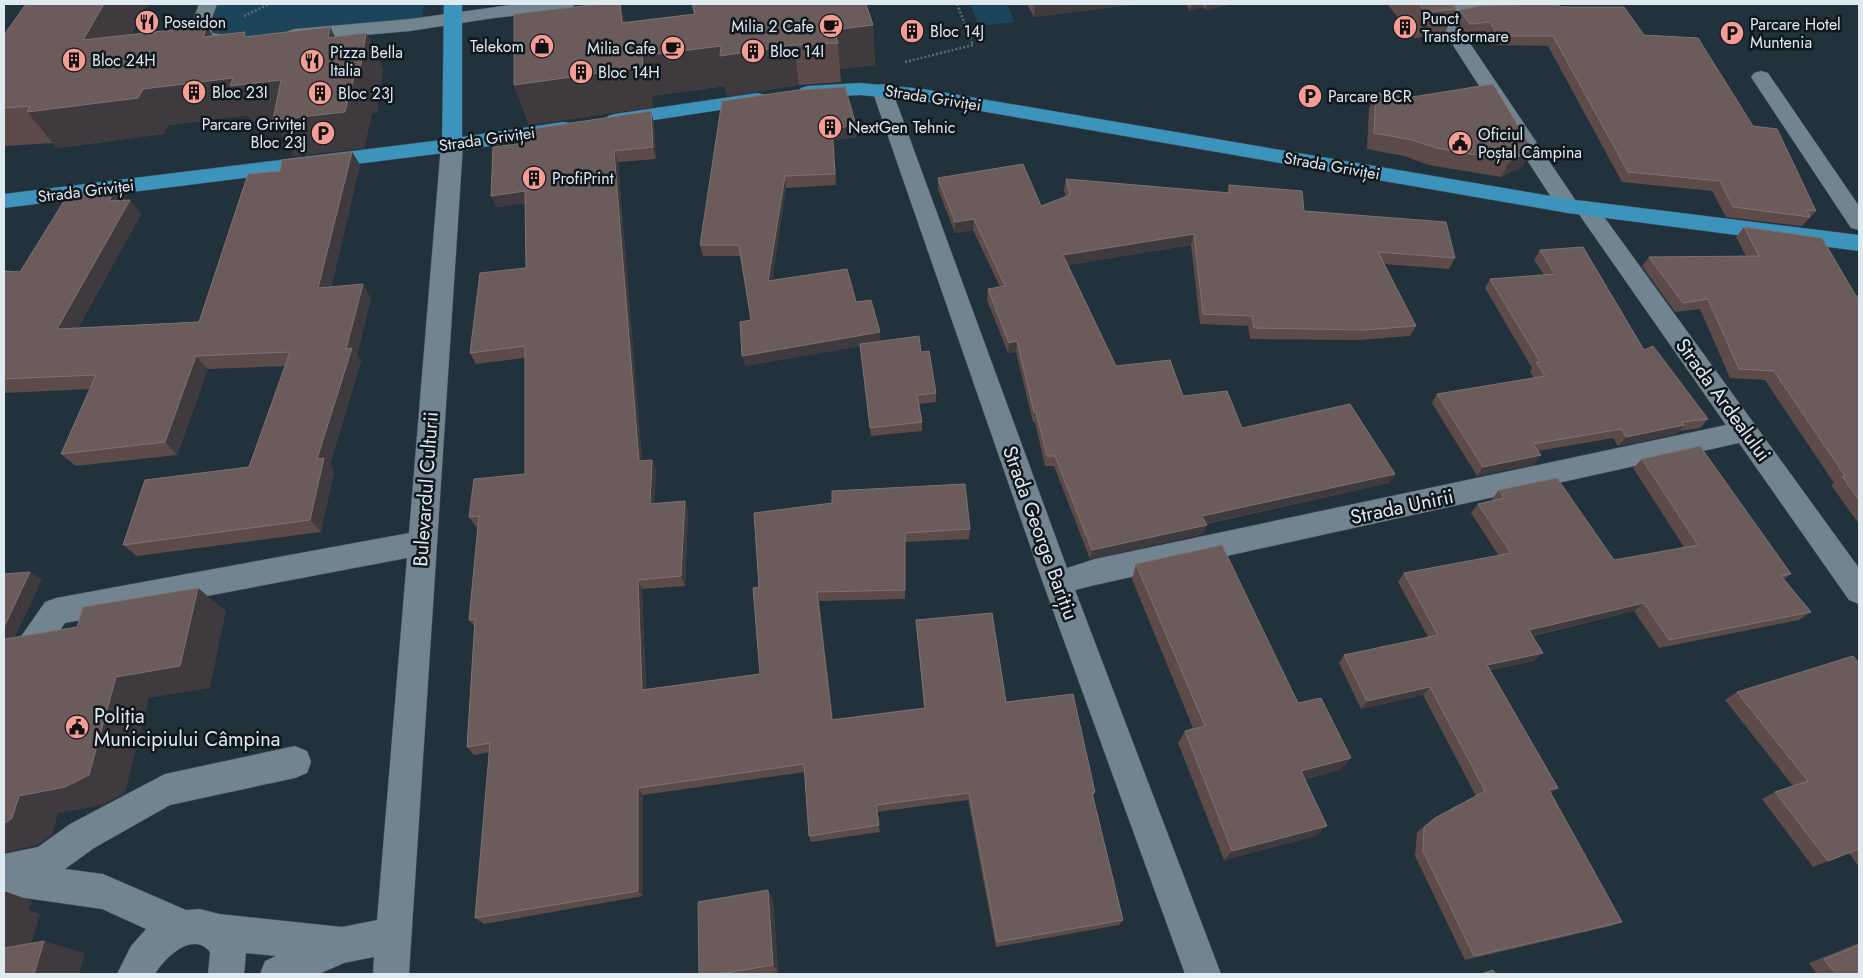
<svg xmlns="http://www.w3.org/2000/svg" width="1863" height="978" font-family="Jost,sans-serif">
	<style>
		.green { fill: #1c455b }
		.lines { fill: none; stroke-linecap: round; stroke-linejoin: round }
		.minor-casing { stroke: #414f58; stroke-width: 1 }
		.major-casing { stroke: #414f58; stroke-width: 1 }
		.path { stroke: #5d6c74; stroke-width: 2.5; stroke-dasharray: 2 2; stroke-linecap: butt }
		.minor { fill: #718490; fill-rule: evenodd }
		.major { fill: #3c93bb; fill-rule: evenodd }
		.wall { fill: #5d4b4a }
		.shaded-wall { fill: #3f3a3d }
		.building { fill: #6b5c5b; stroke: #7d7273 }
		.labels { text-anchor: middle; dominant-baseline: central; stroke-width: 5; stroke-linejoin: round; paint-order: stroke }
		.far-poi-label { font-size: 16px; fill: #dfeaf0; stroke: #11181d; text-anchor: start }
		.far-street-label { font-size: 16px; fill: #dfeaf0; stroke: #11181d }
		.street-label { font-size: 20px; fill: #dfeaf0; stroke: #11181d }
		.poi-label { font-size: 20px; fill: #dfeaf0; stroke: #11181d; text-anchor: start }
	</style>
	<rect width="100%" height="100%" fill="#21323c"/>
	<path class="green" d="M208 4H424L421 23 224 42 204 37 201 24Z
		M970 4H1007L1015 22 979 26Z"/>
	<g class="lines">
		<g class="minor-casing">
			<path id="minor" d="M199 4H217L210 24 212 33 236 37 239 41 236 45 229 47 197 41 192 24Z
				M518 4H575L572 8 566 10 494 18 410 31 295 41 288 39 286 35 288 31 295 29 410 19Z
				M1460 4H1548L1545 8 1529 12 1474 14 1453 18 1578 204 1586 201 1594 203 1859 568V604L1849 600 1739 443 1095 585 1075 590 1221 974H1185L1043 583 872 90 875 86 882 84 889 86 892 90 1067 568 1095 559 1726 425 1576 210 1568 213 1560 211 1434 16 1444 8Z
				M1761 71 1768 73 1859 206V230L1851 228 1751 77 1754 73Z
				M452 138 459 140 463 145 409 974H373L374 957 344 963 319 974H260L265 961 276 956 246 953 244 974H208L210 952C193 930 164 958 155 974H117L131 946 146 929 102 909 25 898 4 903V854L38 847 70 824 165 774 295 746 307 751 311 762 307 773 295 778 170 805 94 848 65 869 103 874 186 910 200 909 219 914 342 927 377 920 407 558 65 623 15 697 4 702V661L45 602 56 598 409 533 441 145 445 140Z"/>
		</g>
		<g class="major-casing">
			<path id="major" d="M444 4H462V137L563 122 570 123 573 128 570 133 452 152 4 208V194L442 140Z
				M860 83 923 89 1568 199 1859 235V251L1568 213 923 101 860 95 808 98 801 96 798 92 801 88 808 86Z
				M758 93 765 95 768 99 765 103 615 126 608 124 605 120 608 116 615 114Z"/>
		</g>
		<path class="path" d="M244 16 269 4
			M905 62 973 45 957 4"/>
		<use href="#minor" class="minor"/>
		<use href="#major" class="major"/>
	</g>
	<path class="wall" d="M26 4H149L146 8 143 10 131 35 248 37 330 27 335 37 366 33 383 69 377 112 372 113 364 148 294 156 273 120 253 122 248 115 169 125 164 134 57 148 53 143 4 146V35Z
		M620 4 625 22 694 14 692 4 873 25 875 65 840 69 841 82 799 85 727 96 725 86 652 96 653 107 529 125 514 85Z
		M1027 4H1140L1034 17Z
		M1186 4H1234L1206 10 1203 7 1190 11Z
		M1387 4H1453L1456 9 1444 35 1415 38Z
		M1534 4 1561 7 1644 35 1753 126 1816 211 1802 226 1726 217 1712 191 1622 182 1548 46 1493 45 1485 31 1465 33 1456 19 1460 10Z
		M798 90 857 137 834 140 836 185 786 188 772 280 856 302 880 341 921 352 936 393V402L919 404 922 422V431L871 436 860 346 745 366 751 320 740 256H703L700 245Z
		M1376 93 1523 166 1501 177 1429 165 1404 156 1367 149 1369 109Z
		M654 123 656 159 618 162 642 461 652 460 656 471 654 504 685 501 688 511 685 586 642 589 646 689 760 674 759 587 754 513 970 529 969 539 905 542V599L819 601 833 719 924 708 916 620 1006 702 1095 792 1093 797 1123 920 1119 925 996 947 968 800 877 812 880 832 811 842 809 836 805 772 643 795V896L484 924 475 918 490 752 474 755 467 747 475 627 469 620 478 527H476L469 517 525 474V358L476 364 470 353 526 268 525 203 496 207 525 143Z
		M352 152 360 165 331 287 371 298 357 355 361 361 330 464 334 471 321 532 137 556 123 545 249 467 285 366 208 369 177 455 76 466 61 454 90 389 4 393V271L20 272 126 200H130L141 214 78 328 199 322 280 171Z
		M938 178 1041 206 1066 197 1064 190 1066 179 1227 193 1229 185 1304 211 1455 258 1449 269 1384 264 1416 326 1410 336 1359 340 1250 339 1248 326 1200 324 1191 245 1068 265 1116 366 1183 396 1242 428 1395 474 1389 483 1206 524 1207 525 1203 534 1090 559 1054 466H1045L1035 422H1033L1016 352 1008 353 987 300 988 289 1000 287 973 230 955 233 938 189Z
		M1744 227 1856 296H1859V524L1831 485 1834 483 1765 380 1730 378 1700 309 1675 312 1642 266 1649 257 1746 256 1736 237Z
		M1540 250 1644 350 1708 419 1700 428 1679 431 1676 434 1618 446 1613 438 1538 451 1541 455 1534 464 1477 476 1432 403 1437 394 1534 378 1530 371 1532 368 1485 288 1490 279 1544 275 1534 260Z
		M1642 459 1791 574 1784 579 1811 612 1799 620 1659 648 1634 611 1533 636 1534 661 1490 670 1558 788 1551 793 1622 922 1611 926 1465 960 1415 856 1417 832 1435 818 1476 796 1423 695 1361 709 1339 663 1344 655 1428 637 1398 582 1404 573 1499 556 1471 513 1478 504 1493 501 1492 499 1499 490 1614 560 1684 547 1633 468Z
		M1136 564 1298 703 1351 758 1340 770 1305 779 1316 836 1224 860 1178 743 1185 731 1193 728 1132 579Z
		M1859 663V867L1849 853 1813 867 1762 799 1775 792 1793 786 1725 700 1737 692Z
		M773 899 778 972 764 974H699Z
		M1859 943V974H1817L1809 963Z"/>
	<path class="shaded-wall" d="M104 4H149L146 8 143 10 109 76 83 40Z
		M620 4 630 41 622 23Z
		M1035 4H1140L1034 17Z
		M1192 4H1204L1203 7 1190 11Z
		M1207 4H1234L1206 10Z
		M873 25 875 65 840 69 838 43 834 30Z
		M207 26 229 62 203 37Z
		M330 27 348 63 328 38Z
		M366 33 383 69 377 112 372 113 364 148 294 156 273 120Z
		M794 45 799 85 727 96 725 86 652 96 653 107 529 125 514 85 642 56 721 46Z
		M233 78 281 80 302 116 253 122 248 115 169 125 164 134 57 148 27 112 143 89Z
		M651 111 654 123 656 159 653 147Z
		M856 125 857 137 834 140 836 185 832 129Z
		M1532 149 1523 166 1501 177 1510 161Z
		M614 151 618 162 643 472 639 461Z
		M352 152 360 165 328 302 318 288Z
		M785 176 786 188 770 292 768 281Z
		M117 188 128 202 109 201Z
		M525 191 530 203 496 207 491 196Z
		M130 200 141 214 70 342 57 329Z
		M974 219 973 230 955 233V222Z
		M1194 234 1191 245 1062 266 1063 255Z
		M363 284 371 298 357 355 361 361 330 464 334 471 321 532 310 520 317 459Z
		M880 332V343L745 366 742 356Z
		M1017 341 1016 352 1008 353 1009 343Z
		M196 356 208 369 177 455 165 442Z
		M1684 425 1676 434 1618 446 1626 437Z
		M1541 455 1534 464 1477 476 1483 467Z
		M652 460 656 471 654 514 650 504Z
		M1395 474 1389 483 1199 525 1202 516Z
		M685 501 688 511 685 586 681 576Z
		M1207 525 1203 534 1090 559 1092 550Z
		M30 572 42 580 4 660V627Z
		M638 580 642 589 646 698 642 690Z
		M198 588 226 611 210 688 149 698 125 793 102 805 58 813 52 835 37 845 4 853V824L19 796 116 677Z
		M817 592 819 601 834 728 832 720Z
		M1644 603 1634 611 1521 638 1529 630Z
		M1543 653 1534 661 1479 672 1487 665Z
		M1430 687 1423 695 1361 709 1367 701Z
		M1351 758 1340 770 1291 782 1301 771Z
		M638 788 643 795V896L638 891Z
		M1558 788 1548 794 1549 790Z
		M1327 826 1316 836 1224 860 1232 851Z
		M768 890 773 899 778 972 773 965Z
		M4 891 32 901 29 910 40 914 25 965 4 959Z
		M44 941 85 953 79 974H34Z"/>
	<path class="building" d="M26 4H104L83 40 207 26 203 37 245 32 244 37 330 27 328 38 366 33 359 76 354 77 345 112 273 120 281 80 230 86 233 78 143 89 138 98 27 112 30 106 4 108V35Z
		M600 4H620L622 23 695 14 692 4H866L873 25 834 30 838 43 794 45 720 56 721 46 642 56 643 67 514 85V14Z
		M1419 4H1452L1456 9 1426 12Z
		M1534 4H1558L1561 7H1624L1644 35 1698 38 1753 126 1777 129 1816 211 1807 210 1810 217 1733 207 1720 181 1628 172 1553 36H1498L1490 22 1470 24 1460 10 1479 6Z
		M1493 84 1532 149 1510 161 1437 148 1412 140 1374 133 1376 93 1406 98Z
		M845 87 856 125 832 129 835 174 785 176 768 281 847 269 856 302 871 300 880 332 742 356 740 322 751 320 739 245H700L722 101 798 90Z
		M651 111 653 147 614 151 639 461 652 460 650 504 685 501 681 576 638 580 642 690 760 674 753 588 759 587 754 513 832 503V491L965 484 970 529 905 533V590L817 592 832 720 925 708 916 620 992 613 1006 702 1073 694 1095 792 1092 793 1123 920 997 942 969 793 876 805 879 825 809 836 804 764 638 788V891L475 918 490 743 467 747 475 619 469 620 479 516 469 517 474 479 525 474V346L470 353 480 273 526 268 525 191 491 196 493 147 525 143V130Z
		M352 152 318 288 363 284 346 349 352 348 317 459 324 458 310 520 123 545 145 480 249 467 290 352 196 356 165 442 61 454 96 375 4 379V271L20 272 69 193 117 188 109 201 130 200 57 329 199 322 248 174 280 171 282 160Z
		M1023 164 1041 206 1070 195 1066 179 1230 193 1229 185 1302 191 1304 211 1446 222 1455 258 1378 252 1416 326 1364 330 1254 328 1252 316 1203 314 1194 234 1063 255 1116 366 1170 360 1183 396 1227 391 1242 428 1350 404 1395 474 1202 516 1207 525 1092 550 1055 456H1047L1036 412H1034L1017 341 1009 343 988 289 1005 286 974 219 955 222 938 178Z
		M1744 227 1822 238 1856 296H1859V500L1842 476H1845L1774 371 1739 369 1708 299 1683 303 1649 257 1759 256Z
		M1583 247 1644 350 1653 346 1708 419 1682 422 1684 425 1626 437 1621 429 1533 444 1541 455 1483 467 1437 394 1545 376 1536 362H1540L1490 279 1555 274 1540 250Z
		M919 336 921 352 929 351 936 393 917 395 922 422 870 428 860 344Z
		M1700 446 1791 574 1781 576 1811 612 1669 640 1644 603 1529 630 1543 653 1487 665 1558 788 1549 790 1622 922 1474 956 1423 851 1424 827 1435 818 1485 791 1430 687 1367 701 1344 655 1438 635 1404 573 1511 553 1478 504 1504 498 1499 490 1557 478 1614 560 1698 545 1642 459Z
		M1222 545 1298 703 1321 698 1351 758 1301 771 1327 826 1232 851 1185 731 1205 726 1136 564Z
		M30 572 4 627V574Z
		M198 588 180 666 116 677 89 775 65 787 19 796 12 818 4 824V641L5 639 77 627 83 607Z
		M1853 656 1859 663V849L1828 861 1775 792 1808 781 1737 692Z
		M768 890 773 965 720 974H699L698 902Z
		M44 941 34 974H4V948Z
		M1859 945V974H1836L1824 959Z
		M1493 970 1496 974H1481Z"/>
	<defs>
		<g id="restaurant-disc" transform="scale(1.25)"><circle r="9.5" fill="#f59c94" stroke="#11181d"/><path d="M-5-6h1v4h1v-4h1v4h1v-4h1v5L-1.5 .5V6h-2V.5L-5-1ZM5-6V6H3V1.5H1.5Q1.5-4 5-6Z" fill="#111"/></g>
		<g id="cafe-disc" transform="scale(1.25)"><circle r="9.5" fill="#f59c94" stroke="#11181d"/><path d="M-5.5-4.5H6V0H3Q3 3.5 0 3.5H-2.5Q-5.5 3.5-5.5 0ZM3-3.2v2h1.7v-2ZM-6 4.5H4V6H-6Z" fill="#111"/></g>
		<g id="building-disc" transform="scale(1.25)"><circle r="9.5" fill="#f59c94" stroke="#11181d"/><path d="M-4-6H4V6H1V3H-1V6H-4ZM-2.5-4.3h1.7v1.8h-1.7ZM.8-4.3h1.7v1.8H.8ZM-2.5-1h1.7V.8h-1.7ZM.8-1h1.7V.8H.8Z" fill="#111"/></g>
		<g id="parking-disc" transform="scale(1.25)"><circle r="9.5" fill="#f59c94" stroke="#11181d"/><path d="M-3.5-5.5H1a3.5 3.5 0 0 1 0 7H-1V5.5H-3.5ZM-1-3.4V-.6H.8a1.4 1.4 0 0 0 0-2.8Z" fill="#111"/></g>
		<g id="shop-disc" transform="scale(1.25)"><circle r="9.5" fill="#f59c94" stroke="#11181d"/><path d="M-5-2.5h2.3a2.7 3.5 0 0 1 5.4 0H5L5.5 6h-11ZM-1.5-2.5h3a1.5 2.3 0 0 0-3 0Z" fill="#111"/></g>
		<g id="civic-disc" transform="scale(1.25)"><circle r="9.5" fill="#f59c94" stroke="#11181d"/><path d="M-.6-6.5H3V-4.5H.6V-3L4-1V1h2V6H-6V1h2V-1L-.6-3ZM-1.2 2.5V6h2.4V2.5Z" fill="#111"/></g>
	</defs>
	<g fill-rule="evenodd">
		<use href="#restaurant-disc" x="147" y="22"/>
		<use href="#cafe-disc" x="831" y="26"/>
		<use href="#building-disc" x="1405" y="27"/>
		<use href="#building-disc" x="912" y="31"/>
		<use href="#parking-disc" x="1732" y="33"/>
		<use href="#shop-disc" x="542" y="46"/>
		<use href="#cafe-disc" x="673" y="48"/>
		<use href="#building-disc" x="753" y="51"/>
		<use href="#building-disc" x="74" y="60"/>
		<use href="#restaurant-disc" x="312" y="61"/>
		<use href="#building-disc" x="581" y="72"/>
		<use href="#building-disc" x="194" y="92"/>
		<use href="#building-disc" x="320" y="93"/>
		<use href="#parking-disc" x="1310" y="96"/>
		<use href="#building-disc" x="830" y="127"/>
		<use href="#parking-disc" x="323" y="133"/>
		<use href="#civic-disc" x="1460" y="143"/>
		<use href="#building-disc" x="534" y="178"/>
		<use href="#civic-disc" x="77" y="727"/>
	</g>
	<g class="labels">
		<g class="far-poi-label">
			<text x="1422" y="18">Punct<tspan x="1422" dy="18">Transformare</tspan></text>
			<text x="164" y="22">Poseidon</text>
			<text x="1750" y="24">Parcare Hotel<tspan x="1750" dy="18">Muntenia</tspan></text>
			<text x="814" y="26" text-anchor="end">Milia 2 Cafe</text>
			<text x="930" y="31">Bloc 14J</text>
			<text x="524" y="46" text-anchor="end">Telekom</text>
			<text x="656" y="48" text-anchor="end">Milia Cafe</text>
			<text x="770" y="51">Bloc 14I</text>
			<text x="330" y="52">Pizza Bella<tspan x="330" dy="18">Italia</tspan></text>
			<text x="92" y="60">Bloc 24H</text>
			<text x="598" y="72">Bloc 14H</text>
			<text x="212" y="92">Bloc 23I</text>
			<text x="338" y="93">Bloc 23J</text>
			<text x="1328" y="96">Parcare BCR</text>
			<text x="306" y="124" text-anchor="end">Parcare Griviței<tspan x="306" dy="18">Bloc 23J</tspan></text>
			<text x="848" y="127">NextGen Tehnic</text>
			<text x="1478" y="134">Oficiul<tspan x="1478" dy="18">Poștal Câmpina</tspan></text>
			<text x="552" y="178">ProfiPrint</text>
		</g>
		<g class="far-street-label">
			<text transform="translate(933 98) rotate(9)">Strada Griviței</text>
			<text transform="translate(487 139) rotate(-8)">Strada Griviței</text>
			<text transform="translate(1332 166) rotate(10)">Strada Griviței</text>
			<text transform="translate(86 191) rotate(-7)">Strada Griviței</text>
		</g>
		<g class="street-label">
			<text transform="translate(1723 400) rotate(54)">Strada Ardealului</text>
			<text transform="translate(426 489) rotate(-86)">Bulevardul Culturii</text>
			<text transform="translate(1402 507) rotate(-12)">Strada Unirii</text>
			<text transform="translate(1040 533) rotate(70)">Strada George Barițiu</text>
		</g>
		<g class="poi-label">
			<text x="94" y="716">Poliția<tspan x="94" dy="23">Municipiului Câmpina</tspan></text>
		</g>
	</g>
	<rect width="1863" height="978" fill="none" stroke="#dfeaf0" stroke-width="10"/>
</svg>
